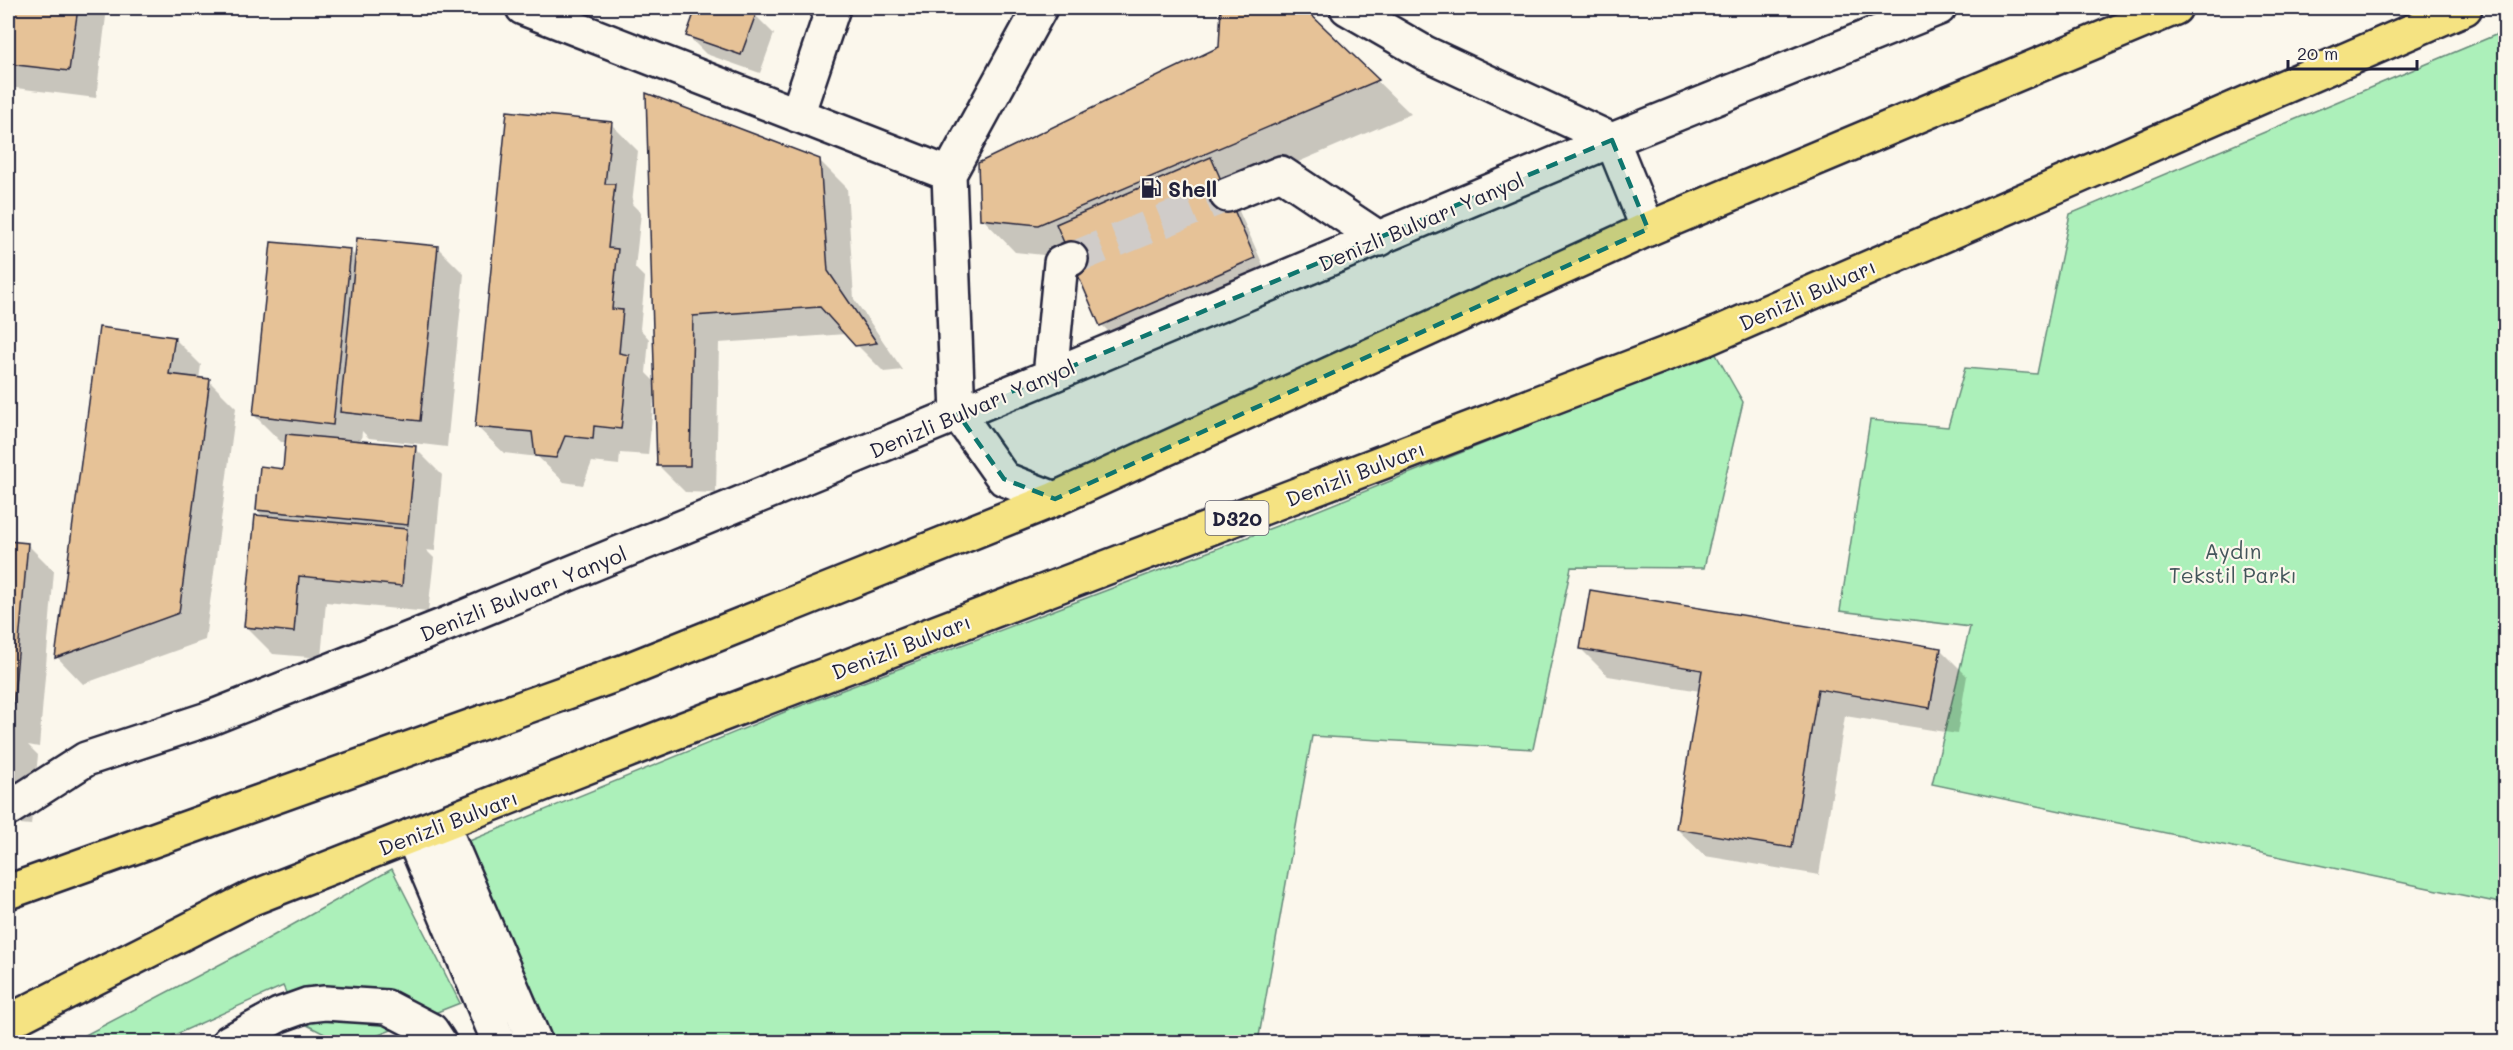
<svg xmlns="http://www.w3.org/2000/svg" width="2513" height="1050" font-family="Mali,sans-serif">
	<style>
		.green { fill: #acf0ba; stroke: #67897a; stroke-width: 1.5 }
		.shadow { fill: #0003 }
		.building { fill: #e6c297; stroke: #22223b; stroke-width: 1.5 }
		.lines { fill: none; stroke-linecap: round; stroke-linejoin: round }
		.minor-tunnel { stroke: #d0ccc9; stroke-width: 33; stroke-dasharray: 33 16; stroke-linecap: butt }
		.minor-casing { stroke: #22223b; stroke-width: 38 }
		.highway-casing { stroke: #22223b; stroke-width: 38 }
		.minor { stroke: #fbf7ec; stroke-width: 33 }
		.highway { stroke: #f5e382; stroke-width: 33 }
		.marked { fill: #0f766e; fill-opacity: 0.2; stroke: #0f766e; stroke-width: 4.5; stroke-dasharray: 12 8; stroke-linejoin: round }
		.labels { text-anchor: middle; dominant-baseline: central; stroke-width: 4.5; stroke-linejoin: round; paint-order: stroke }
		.shield { fill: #fbf7ec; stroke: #636270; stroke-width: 1.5 }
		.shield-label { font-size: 20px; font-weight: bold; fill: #22223b }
		.poi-label { font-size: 21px; font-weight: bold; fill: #22223b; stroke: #fbf7ec; text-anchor: start }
		.street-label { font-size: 21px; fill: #22223b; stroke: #fbf7ec }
		.park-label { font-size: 21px; fill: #44565b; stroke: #fbf7ec }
	</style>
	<rect width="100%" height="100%" fill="#fbf7ec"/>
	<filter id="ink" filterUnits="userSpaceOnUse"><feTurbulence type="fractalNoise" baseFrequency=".0167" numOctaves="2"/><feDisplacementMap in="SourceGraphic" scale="12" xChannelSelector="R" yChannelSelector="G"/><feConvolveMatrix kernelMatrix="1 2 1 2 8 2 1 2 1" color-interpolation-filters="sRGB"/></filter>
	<g filter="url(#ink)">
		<path class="green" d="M2505 31V904L1932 784 1970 627 1840 611 1870 420 1948 427 1965 368 2037 374 2070 214Z
			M1714 351 1743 402 1704 568 1571 567 1533 749 1312 736 1258 1042H551L462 844 787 711 1311 513Z
			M392 869 460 1003 361 1042H340L299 1021 283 986 159 1042H34L41 1039 76 1040 253 947Z"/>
		<path class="shadow" d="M8 8H107L96 98 8 87Z
			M698 8H735L755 15 774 34 760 73 706 54 687 35Z
			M1222 8H1302L1411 114 1230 191 1264 267 1111 334 1102 325 1072 258 1015 252 982 218 1220 48Z
			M648 96 819 160 847 188 854 299 903 370 884 372 846 334 719 343 716 493 685 492 658 465 656 397H654L648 455 620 453 619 465 592 462 583 485 564 482 538 457 504 453 476 426 611 124 638 151 632 204 641 213 635 268 645 278 640 329 649 339 646 373 656 383Z
			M437 247 464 274 447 447 369 438 362 431 361 442 415 448 442 475 435 551 426 550 434 558 428 612 326 602 321 658 273 654 246 627 264 517 257 510 284 470 286 442H281L254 415 350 251 357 258Z
			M100 329 174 338 201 365 199 379 209 381 236 408 205 640 83 684 57 657Z
			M8 542 27 544 54 571 39 747 28 745 38 755 31 825 8 823Z
			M1581 649H1940L1967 676 1957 734 1845 716 1819 875 1705 856 1677 829 1700 691 1608 676Z"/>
		<path class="building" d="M8 8H78L69 71 8 64Z
			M696 8H739L756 14 741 55 686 36Z
			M1221 8H1304L1379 80 1038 225 980 219 978 163 1219 47Z
			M646 93 820 159 828 271 877 343 855 346 820 307 693 316 690 466H657Z
			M507 111 612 122 605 184H615L608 248 618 249 612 309 623 310 619 353 629 355 621 429 594 426 593 439 565 436 556 458 535 456 532 432 475 427Z
			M1211 157 1255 258 1100 326 1056 224Z
			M357 238 438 246 420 421 340 412Z
			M271 242 351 249 333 425 253 415Z
			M99 327 175 337 169 374 210 379 179 613 55 658Z
			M286 434 416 446 408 525 256 510 260 466 283 469Z
			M255 515 407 529 402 586 299 576 294 632 244 627Z
			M8 541 28 543 12 720H8Z
			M1590 590 1941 648 1930 708 1818 689 1792 848 1676 829 1702 670 1580 649Z"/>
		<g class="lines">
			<path class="minor-tunnel" d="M1071 259 1227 195"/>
			<g class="minor-casing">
				<path id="minor" d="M523 8 949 174 958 414 1004 479 1055 499
					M1347 8 1425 53 1612 140 1648 229
					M797 115 833 8
					M949 174 1040 8
					M1227 195 1281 173 1380 239
					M1050 376 1061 263 1071 259
					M8 809 86 759 208 719 447 624 1050 376 1612 140 1939 8
					M442 824 535 1042
					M412 835 499 1042
					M229 1042 279 1015 307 1005 325 1003 387 1007 431 1030 439 1042"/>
			</g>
			<g class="highway-casing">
				<path id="highway" d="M8 892 623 672 1055 499 1648 229 2175 8
					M8 1022 250 899 660 738 1705 339 2465 8"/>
			</g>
			<use href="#minor" class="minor"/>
			<use href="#highway" class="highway"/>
		</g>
	</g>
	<path class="marked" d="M1612 140 1648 229 1055 499 1004 479 958 414Z"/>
	<defs>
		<g id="fuel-bare" transform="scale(1.62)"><path d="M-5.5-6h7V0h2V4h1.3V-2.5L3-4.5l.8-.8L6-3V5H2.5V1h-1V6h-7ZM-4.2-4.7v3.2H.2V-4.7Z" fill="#22223b" stroke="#fbf7ec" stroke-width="2.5" paint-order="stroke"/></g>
	</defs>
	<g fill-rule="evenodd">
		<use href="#fuel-bare" x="1151" y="188"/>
	</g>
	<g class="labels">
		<rect class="shield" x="1205.5" y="501" width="63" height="34" rx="4.5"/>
		<g class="shield-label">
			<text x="1237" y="518">D320</text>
		</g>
		<g class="poi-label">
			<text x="1168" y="188">Shell</text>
		</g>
		<g class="street-label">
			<text transform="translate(1421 221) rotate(-23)">Denizli Bulvarı Yanyol</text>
			<text transform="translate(1807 294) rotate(-24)">Denizli Bulvarı</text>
			<text transform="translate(972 408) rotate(-23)">Denizli Bulvarı Yanyol</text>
			<text transform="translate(1355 473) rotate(-21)">Denizli Bulvarı</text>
			<text transform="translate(523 593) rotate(-22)">Denizli Bulvarı Yanyol</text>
			<text transform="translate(901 646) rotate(-21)">Denizli Bulvarı</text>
			<text transform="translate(448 822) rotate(-21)">Denizli Bulvarı</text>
		</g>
		<g class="park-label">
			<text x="2233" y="550">Aydın<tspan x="2233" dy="24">Tekstil Parkı</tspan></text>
		</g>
	</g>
	<rect width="2513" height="1050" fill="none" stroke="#fbf7ec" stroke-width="30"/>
	<rect x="15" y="15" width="2483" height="1020" fill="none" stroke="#22223b" stroke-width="2" filter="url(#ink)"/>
	<path d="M2288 60v9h129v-9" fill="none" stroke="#22223b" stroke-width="3"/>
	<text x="2297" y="60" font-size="18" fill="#22223b" stroke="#fbf7ec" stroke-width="4.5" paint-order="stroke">20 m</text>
</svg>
